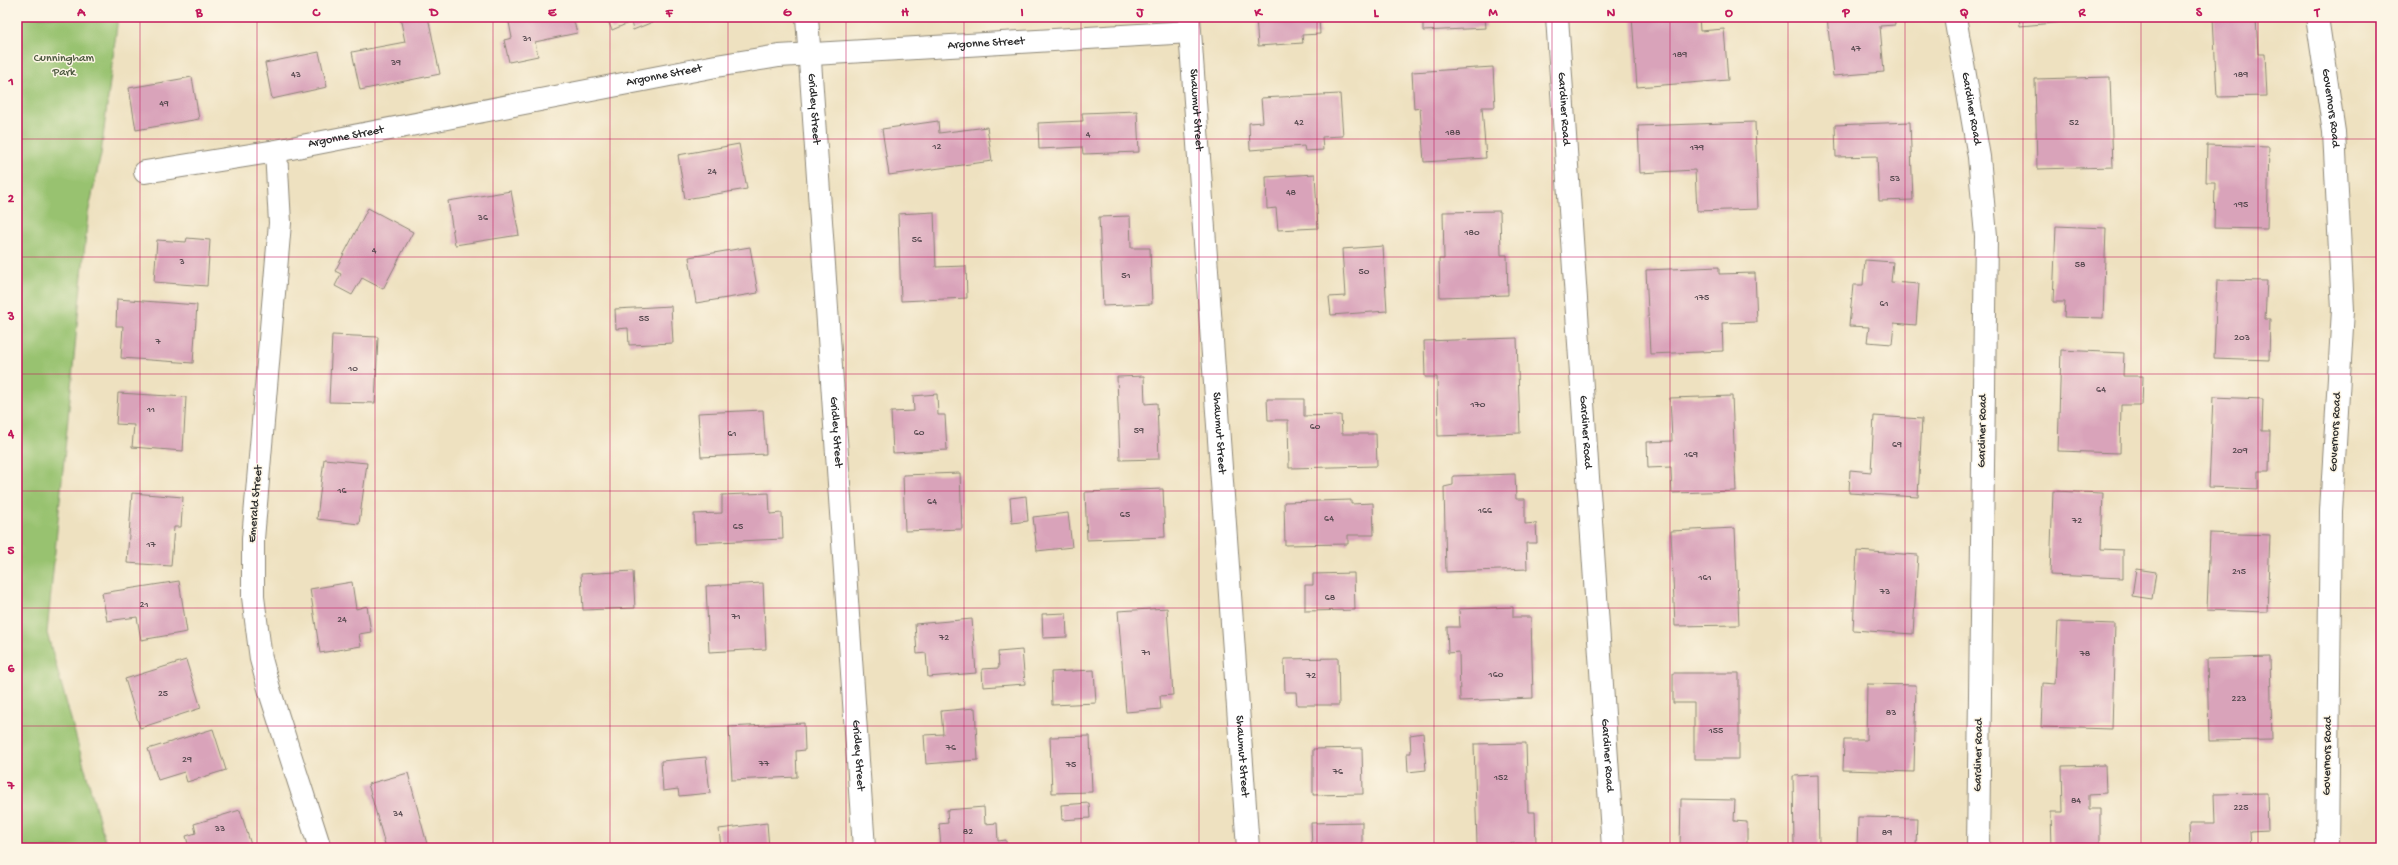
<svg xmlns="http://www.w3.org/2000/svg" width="2398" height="865" font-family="'Gochi Hand',sans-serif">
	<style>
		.green { fill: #98c26f; stroke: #62764d }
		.building { fill: #d9a3ba }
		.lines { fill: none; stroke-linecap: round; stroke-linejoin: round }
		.minor-casing { stroke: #8c8676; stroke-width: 24 }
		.minor { stroke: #fff; stroke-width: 22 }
		.grid { fill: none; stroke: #c2185b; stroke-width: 1; stroke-opacity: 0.55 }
		.labels { text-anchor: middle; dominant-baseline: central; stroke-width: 3; stroke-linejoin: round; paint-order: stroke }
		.number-label { font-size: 10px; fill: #56494f }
		.street-label { font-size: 12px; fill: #2b2b2b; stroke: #fcf5e5 }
		.park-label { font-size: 12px; fill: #4c583f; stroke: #fcf5e5 }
		.neatline { fill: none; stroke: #c2185b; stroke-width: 1.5 }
		.grid-label { font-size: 13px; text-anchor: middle; font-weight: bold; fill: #c2185b }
	</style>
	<rect width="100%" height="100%" fill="#fcf5e5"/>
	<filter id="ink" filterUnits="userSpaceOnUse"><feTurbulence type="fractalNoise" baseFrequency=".025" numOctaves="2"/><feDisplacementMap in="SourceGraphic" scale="8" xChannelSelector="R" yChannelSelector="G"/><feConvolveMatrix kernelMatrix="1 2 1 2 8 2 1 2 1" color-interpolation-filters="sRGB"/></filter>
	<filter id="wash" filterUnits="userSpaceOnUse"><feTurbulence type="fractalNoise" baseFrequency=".012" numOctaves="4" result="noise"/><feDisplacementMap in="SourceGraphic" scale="16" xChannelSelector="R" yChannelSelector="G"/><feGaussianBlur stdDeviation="0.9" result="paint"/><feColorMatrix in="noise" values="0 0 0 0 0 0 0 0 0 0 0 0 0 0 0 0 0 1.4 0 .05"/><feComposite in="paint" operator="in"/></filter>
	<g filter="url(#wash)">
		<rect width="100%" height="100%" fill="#eee1c0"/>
		<path class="green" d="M17 17H118L101 154 88 214 47 633 107 848H17Z"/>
		<g id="blocks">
			<path class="building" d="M400 17H428L440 74 360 90 352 52 405 42Z
				M508 17H577L573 18 577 33 535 42 538 56 509 62 504 40 512 38Z
				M606 17H679L667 22 665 17 633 30 631 22 612 30Z
				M1256 17H1319L1320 34 1302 35 1303 43 1258 46Z
				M1423 17H1485L1486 28 1423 31Z
				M1632 17H1699L1700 31 1724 29 1728 80 1637 87Z
				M1827 17H1894L1895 25 1880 26 1884 72 1833 76Z
				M2019 17H2098V19L2020 26Z
				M2213 17H2256L2258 54H2265L2267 96 2217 97Z
				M319 52 327 87 272 99 265 63Z
				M1493 67 1495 107H1482L1486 158 1424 162 1420 108 1414 109 1412 72Z
				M192 77 199 119 136 130 129 88Z
				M2110 77 2113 167 2037 169 2035 79Z
				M1340 94 1343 136 1322 137 1323 150 1305 151 1304 146 1250 150 1249 123 1263 122 1261 98Z
				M1137 111 1139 152 1083 154 1082 147 1039 149 1038 123 1083 121 1082 113Z
				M938 121 939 133 987 127 992 161 889 175 882 129Z
				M1755 122 1758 209 1697 211 1695 170 1640 173 1638 126Z
				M1910 122 1913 200 1879 201 1877 156 1836 157 1835 125Z
				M739 144 747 189 685 199 678 155Z
				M2207 145 2269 147 2267 229 2214 228 2215 182H2206Z
				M1315 174 1318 228 1278 230 1276 208 1267 209 1266 177Z
				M511 191 519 235 455 245 448 201Z
				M368 208 413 232 383 289 362 278 352 295 335 286 341 274 335 271Z
				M1500 211 1501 255H1507L1508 295 1440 297 1439 259H1444L1443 212Z
				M934 212 936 267 966 266 967 298 901 301 898 214Z
				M1130 216 1131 248H1150L1152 304 1103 306 1099 217Z
				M2056 226 2106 228 2103 318 2064 317 2065 302H2053Z
				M187 238 210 240 207 286 154 282 157 240 186 242Z
				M1383 246 1387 311 1331 315 1329 297 1345 296 1342 249Z
				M750 247 758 293 696 303 689 257Z
				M1865 260 1893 262 1891 282 1919 284 1916 325 1894 323 1892 344 1867 342 1869 327 1849 326 1853 285H1863Z
				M1719 267V274L1755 273 1757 322 1722 323 1723 351 1650 354 1646 270Z
				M2217 280 2267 281 2265 319H2270L2269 360 2214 358Z
				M117 299 197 305 193 363 121 358 123 326H116Z
				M671 306 673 343 629 345 628 328 616 329 615 309Z
				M332 335 378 337 375 403 329 402Z
				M1517 338 1520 433 1438 436 1437 377H1425L1424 341Z
				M2061 350 2124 353 2123 376H2143L2142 405H2121L2120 453 2058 451Z
				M1144 376 1145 404 1157 403 1159 459 1120 460 1117 377Z
				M118 393 186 397 183 451 132 447 134 425 116 424Z
				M937 394 938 415H945L947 450 893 453 891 412 914 411 913 396Z
				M1732 396 1736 491 1672 493 1671 467 1648 468 1647 442 1672 441 1670 398Z
				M2213 397 2263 399 2262 431H2270L2269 471H2258V489L2209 487Z
				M1267 399H1304V416L1341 415 1342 434H1376L1377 466 1289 468 1288 420H1268Z
				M763 410 766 454 701 457 698 413Z
				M1874 416 1922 419 1918 497 1849 493 1850 470 1871 472Z
				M324 459 367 463 359 524 317 519Z
				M960 473 962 529 905 531 903 475Z
				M1515 474 1516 499H1525V524L1536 523 1537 543H1526L1527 569 1446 572 1444 487 1453 485V476Z
				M1163 489 1165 537 1087 540 1085 492Z
				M2053 491 2103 493 2101 549 2123 550V578L2050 575Z
				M132 493 183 497 181 527H174L171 566 127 563Z
				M769 493 770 514 782 513 783 539 695 543 694 514 722 513V495Z
				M1026 496 1028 521 1012 523 1010 498Z
				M1351 500V504L1373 503 1374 535H1348V544L1285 545 1284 502Z
				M1068 513 1072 547 1037 551 1033 517Z
				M1735 528 1739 625 1675 626 1671 531Z
				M2210 533 2270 535 2267 612 2207 610Z
				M1857 551 1918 555 1913 634 1853 630Z
				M2136 569 2156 572 2152 599 2132 596Z
				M633 571 635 608 583 610 581 574Z
				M1354 573 1355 610 1305 611V585H1313V574Z
				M179 581 187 632 141 640 137 617 107 621 102 593Z
				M352 582 356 609 367 606 371 632 359 634 361 646 320 653 310 589Z
				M763 583 766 649 709 652 706 586Z
				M1513 607V617H1531L1533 698 1460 701 1459 652 1448 653 1447 627H1460L1459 609Z
				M1167 608 1173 695 1160 696 1161 709 1126 712 1118 611Z
				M1066 613 1067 637 1043 638 1042 614Z
				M972 619 976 673 928 677 926 653 917 654 915 624Z
				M2058 622 2115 624 2112 729 2041 727 2043 683 2055 684Z
				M1022 650 1025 684 983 687 982 669 999 668 998 652Z
				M2270 657 2272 740 2209 741 2207 659Z
				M1338 658 1339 705H1297L1296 692H1285L1284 659Z
				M186 660 201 708 140 728 125 679Z
				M1094 670 1096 703 1052 705 1051 672Z
				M1673 673H1739V759H1694V703H1673Z
				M1867 684 1916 685 1914 772 1843 770 1844 740H1866Z
				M975 708 978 760 926 764 924 735 943 734 941 711Z
				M804 723 805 750 796 751 797 777 732 780 729 727Z
				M213 729 226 770 187 782 184 772 158 780 148 749Z
				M1423 733 1426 770 1408 772 1407 753H1411L1410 735Z
				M1090 736 1092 792 1052 793 1050 737Z
				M1526 743 1528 812H1535L1536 843 1477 844 1474 744Z
				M1362 748 1363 794 1313 795V749Z
				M706 757 710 793 679 796 678 789 663 791 661 761Z
				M2105 765 2106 793 2089 794V809H2100V848H2052L2051 812H2063L2062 766Z
				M408 773 427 844 413 848H386L368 784Z
				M1818 775 1819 848H1794L1793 776Z
				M2267 793 2268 830 2250 831 2251 848H2190L2189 823H2215L2214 794Z
				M1681 799 1735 800 1734 821 1747 822V848H1680Z
				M1089 803 1090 818 1062 820 1061 805Z
				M984 807 985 824 997 823 998 841 1006 840V848H941L939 824 948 823 947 810Z
				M240 810 252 848H189L186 836 196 833 194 824Z
				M1858 817 1917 818 1916 848H1857Z
				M1362 822V848H1312L1311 823Z
				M767 823 769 848H721L719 829Z"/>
		</g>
	</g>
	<g filter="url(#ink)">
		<use href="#blocks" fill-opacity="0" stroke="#8c8676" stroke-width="1"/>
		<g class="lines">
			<g class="minor-casing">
				<g id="minor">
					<path id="s1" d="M807 17 864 848"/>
					<path id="s2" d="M1189 17 1248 848"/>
					<path id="s3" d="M1557 17 1613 848"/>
					<path id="s4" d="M1955 17 1979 157 1986 236 1978 848"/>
					<path id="s5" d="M2317 17 2334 132 2343 310 2331 511 2327 848"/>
					<path d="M276 151 280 223 253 539V597L261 659 270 692 320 848"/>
					<path id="s6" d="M145 172 276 151 716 66 779 56 1190 32"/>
				</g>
			</g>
			<use href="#minor" class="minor"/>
		</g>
	</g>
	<path class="grid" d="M140 17V848M257 17V848M375 17V848M493 17V848M610 17V848M728 17V848M846 17V848M964 17V848M1081 17V848M1199 17V848M1317 17V848M1434 17V848M1552 17V848M1670 17V848M1788 17V848M1905 17V848M2023 17V848M2141 17V848M2258 17V848M17 139H2381M17 257H2381M17 374H2381M17 491H2381M17 608H2381M17 726H2381"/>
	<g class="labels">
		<g class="number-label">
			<text x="527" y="39">31</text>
			<text x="1856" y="49">47</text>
			<text x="1680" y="55">189</text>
			<text x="396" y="63">39</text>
			<text x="296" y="75">43</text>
			<text x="2241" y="75">189</text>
			<text x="164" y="104">49</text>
			<text x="1299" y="123">42</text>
			<text x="2074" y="123">52</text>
			<text x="1453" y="133">188</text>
			<text x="1088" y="135">4</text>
			<text x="937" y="147">12</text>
			<text x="1697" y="148">179</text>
			<text x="712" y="172">24</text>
			<text x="1895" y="179">53</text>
			<text x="1291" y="193">48</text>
			<text x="2241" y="205">195</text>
			<text x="483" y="218">36</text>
			<text x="1472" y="233">180</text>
			<text x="917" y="240">56</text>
			<text x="374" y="251">4</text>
			<text x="182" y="262">3</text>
			<text x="2080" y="265">58</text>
			<text x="1364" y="272">50</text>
			<text x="1126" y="276">51</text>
			<text x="1702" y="298">175</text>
			<text x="1884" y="304">61</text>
			<text x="644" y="319">55</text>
			<text x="2242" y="338">203</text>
			<text x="158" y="342">7</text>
			<text x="353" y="369">10</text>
			<text x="2101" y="390">64</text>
			<text x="1478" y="405">170</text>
			<text x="151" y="410">11</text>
			<text x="1315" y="427">60</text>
			<text x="1139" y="431">59</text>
			<text x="919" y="433">60</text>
			<text x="732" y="434">61</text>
			<text x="1897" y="445">69</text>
			<text x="2240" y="451">209</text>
			<text x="1691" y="455">169</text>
			<text x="342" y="491">16</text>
			<text x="932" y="502">64</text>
			<text x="1485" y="511">166</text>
			<text x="1125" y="515">65</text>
			<text x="1329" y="519">64</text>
			<text x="2077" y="521">72</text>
			<text x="738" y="527">65</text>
			<text x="151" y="545">17</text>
			<text x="2239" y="572">215</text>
			<text x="1705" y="578">161</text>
			<text x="1885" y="592">73</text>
			<text x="1330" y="598">68</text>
			<text x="144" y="605">21</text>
			<text x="736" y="617">71</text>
			<text x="342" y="620">24</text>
			<text x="944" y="638">72</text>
			<text x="1146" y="653">71</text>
			<text x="2085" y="654">78</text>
			<text x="1496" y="675">160</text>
			<text x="1311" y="676">72</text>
			<text x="163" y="694">25</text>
			<text x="2239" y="699">223</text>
			<text x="1891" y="713">83</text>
			<text x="1716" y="731">155</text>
			<text x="951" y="748">76</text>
			<text x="187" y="760">29</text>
			<text x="764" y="764">77</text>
			<text x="1071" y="765">75</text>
			<text x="1338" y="772">76</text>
			<text x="1501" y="778">152</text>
			<text x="2076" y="801">84</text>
			<text x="2241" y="808">225</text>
			<text x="398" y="814">34</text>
			<text x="220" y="829">33</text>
			<text x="968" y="832">82</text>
			<text x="1887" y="833">89</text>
		</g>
		<g class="street-label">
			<text stroke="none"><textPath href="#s6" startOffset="852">Argonne Street</textPath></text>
			<text stroke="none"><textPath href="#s6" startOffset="528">Argonne Street</textPath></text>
			<text stroke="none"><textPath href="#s4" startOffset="93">Gardiner Road</textPath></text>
			<text stroke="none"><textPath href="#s1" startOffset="92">Gridley Street</textPath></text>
			<text stroke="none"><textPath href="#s2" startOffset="93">Shawmut Street</textPath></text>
			<text stroke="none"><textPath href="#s3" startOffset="92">Gardiner Road</textPath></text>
			<text stroke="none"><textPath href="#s5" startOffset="92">Governors Road</textPath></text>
			<text stroke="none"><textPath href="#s6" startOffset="204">Argonne Street</textPath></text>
			<text transform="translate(1983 431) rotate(-89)">Gardiner Road</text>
			<text stroke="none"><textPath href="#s3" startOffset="416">Gardiner Road</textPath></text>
			<text transform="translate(2336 432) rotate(-87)">Governors Road</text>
			<text stroke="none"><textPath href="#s1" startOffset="416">Gridley Street</textPath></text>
			<text stroke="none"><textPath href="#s2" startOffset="417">Shawmut Street</textPath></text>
			<text transform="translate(256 504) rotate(-85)">Emerald Street</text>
			<text transform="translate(1979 755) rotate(-89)">Gardiner Road</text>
			<text stroke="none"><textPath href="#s1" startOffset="740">Gridley Street</textPath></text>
			<text stroke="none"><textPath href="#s2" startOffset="741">Shawmut Street</textPath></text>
			<text stroke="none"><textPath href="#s3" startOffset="740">Gardiner Road</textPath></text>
			<text transform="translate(2328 756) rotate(-89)">Governors Road</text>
		</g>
		<g class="park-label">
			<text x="64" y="59">Cunningham<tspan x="64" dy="14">Park</tspan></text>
		</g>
	</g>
	<rect width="2398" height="865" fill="none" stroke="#fcf5e5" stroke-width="44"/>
	<rect x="22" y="22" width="2354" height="821" class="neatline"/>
	<g class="grid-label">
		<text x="81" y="16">A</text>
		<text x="199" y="16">B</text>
		<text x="316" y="16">C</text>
		<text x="434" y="16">D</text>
		<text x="552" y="16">E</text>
		<text x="669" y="16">F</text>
		<text x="787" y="16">G</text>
		<text x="905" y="16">H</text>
		<text x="1022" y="16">I</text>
		<text x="1140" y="16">J</text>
		<text x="1258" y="16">K</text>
		<text x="1376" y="16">L</text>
		<text x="1493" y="16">M</text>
		<text x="1611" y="16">N</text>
		<text x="1729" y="16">O</text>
		<text x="1846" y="16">P</text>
		<text x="1964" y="16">Q</text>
		<text x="2082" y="16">R</text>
		<text x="2199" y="16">S</text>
		<text x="2317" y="16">T</text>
		<text x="11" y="85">1</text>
		<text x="11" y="202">2</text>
		<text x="11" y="320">3</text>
		<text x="11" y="437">4</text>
		<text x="11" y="554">5</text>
		<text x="11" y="672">6</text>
		<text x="11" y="789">7</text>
	</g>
</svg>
